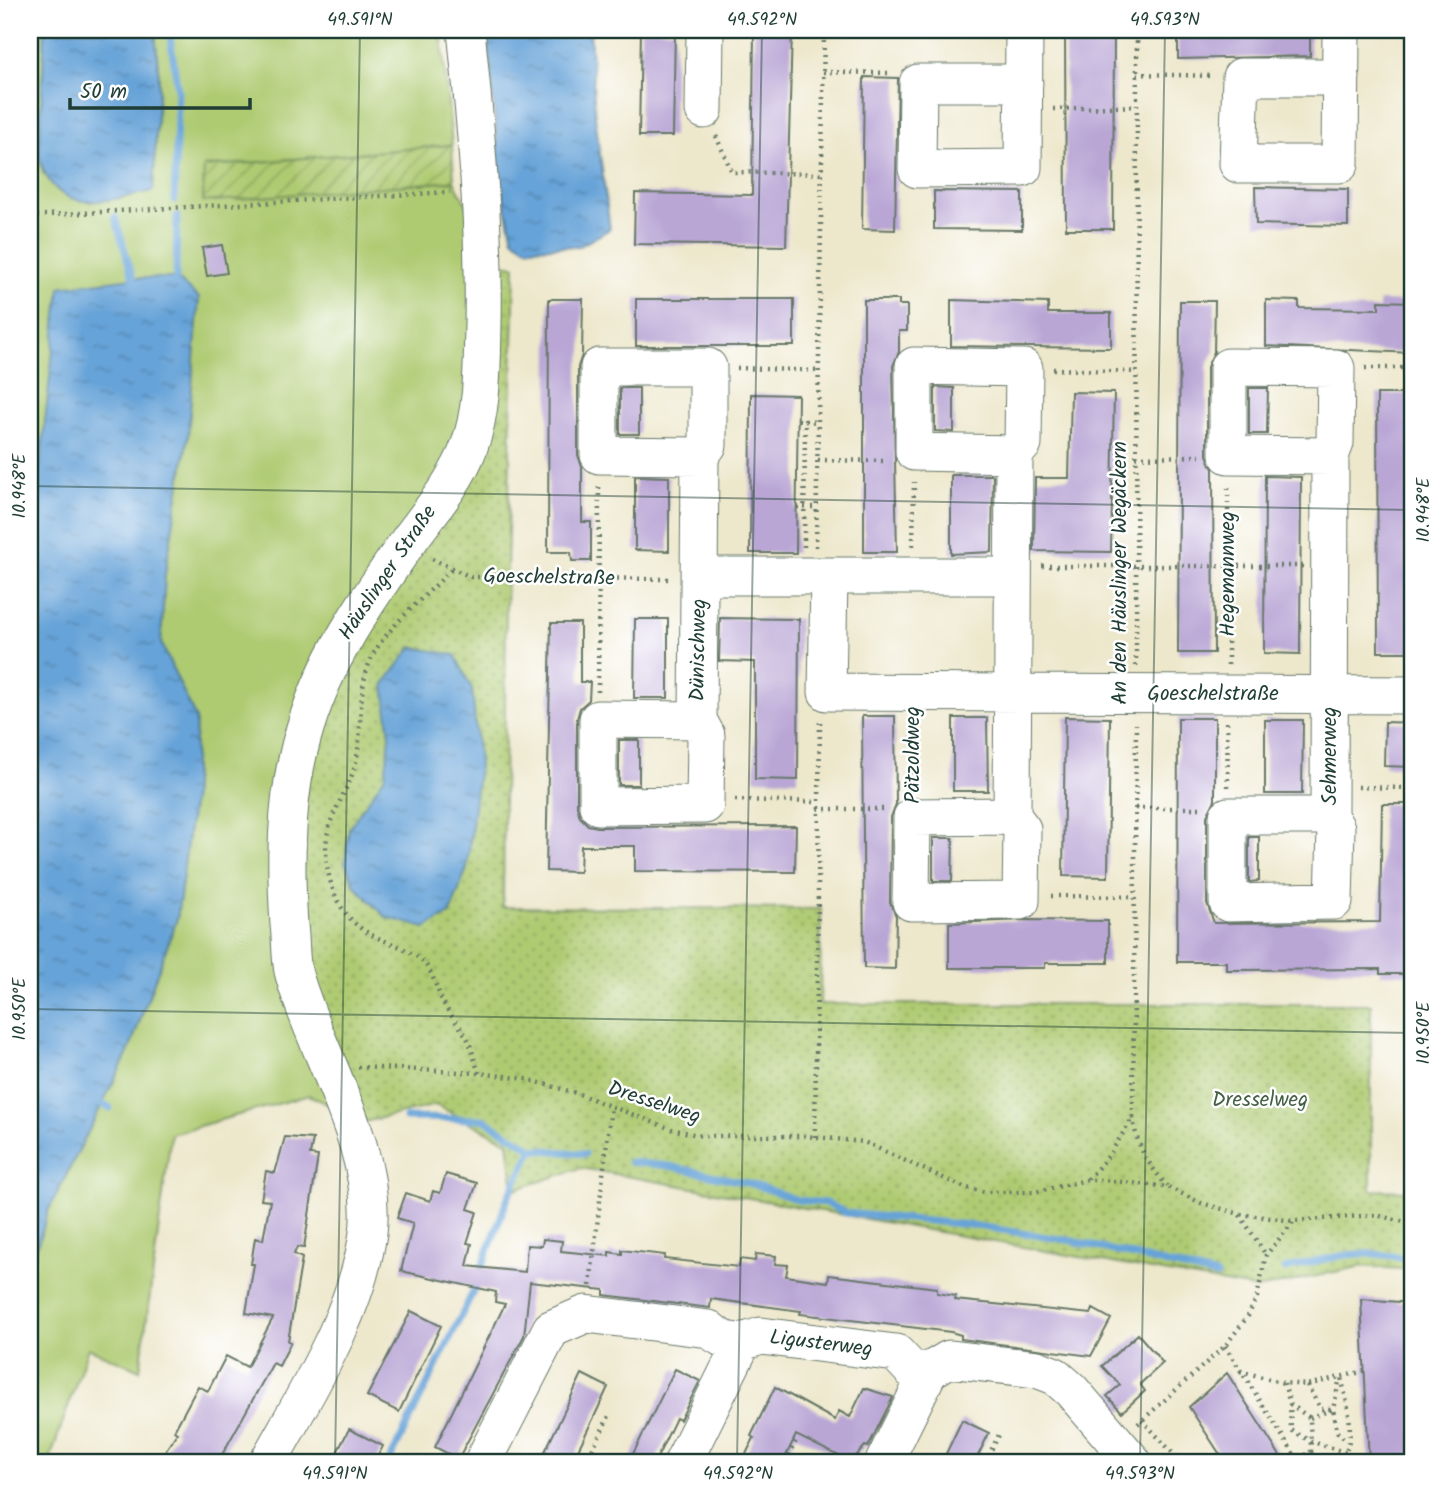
<svg xmlns="http://www.w3.org/2000/svg" width="1442" height="1492" font-family="Kalam,sans-serif">
	<style>
		.grass { fill: #afcb72; stroke: #678453; stroke-width: 2 }
		.park { fill: url(#park-dots); stroke: #678453; stroke-width: 2 }
		.garden { fill: url(#garden-furrows); stroke: #678453; stroke-width: 2 }
		.water { fill: url(#water-ripples); stroke: #427086; stroke-width: 2 }
		.lines { fill: none; stroke-linecap: round; stroke-linejoin: round }
		.stream { stroke: #66a3d8; stroke-width: 7 }
		.building { fill: #b9a6d5 }
		.minor-casing { stroke: #677869; stroke-width: 39 }
		.path { stroke: #677869; stroke-width: 4.5; stroke-dasharray: 2 5; stroke-linecap: butt }
		.minor { stroke: #fff; stroke-width: 37 }
		.ticks { fill: none; stroke: #1f3d34; stroke-width: 2; stroke-opacity: 0.45 }
		.labels { text-anchor: middle; dominant-baseline: central; stroke-width: 5; stroke-linejoin: round; paint-order: stroke }
		.street-label { font-size: 21px; fill: #1f3d34; stroke: #fff }
		.park-label { font-size: 21px; fill: #436044; stroke: #fff }
		.neatline { fill: none; stroke: #1f3d34; stroke-width: 2.5 }
		.ticks-label { font-size: 18px; text-anchor: middle; fill: #1f3d34 }
	</style>
	<defs>
		<pattern id="park-dots" width="8" height="8" patternUnits="userSpaceOnUse" patternTransform="scale(1.75)"><rect width="8" height="8" fill="#afcb72"/><path d="M2 2h.1M6 6h.1" fill="none" stroke="#8ea65e" stroke-width="1.8" stroke-linecap="round"/></pattern>
		<pattern id="garden-furrows" width="10" height="10" patternUnits="userSpaceOnUse" patternTransform="scale(1.75)"><rect width="10" height="10" fill="#afcb72"/><path d="M-1 1l2-2M0 10L10 0M9 11l2-2" fill="none" stroke="#8ea65e"/></pattern>
		<pattern id="water-ripples" width="26" height="14" patternUnits="userSpaceOnUse" patternTransform="scale(1.75)"><rect width="26" height="14" fill="#66a3d8"/><path d="M2 4q2-2 4 0t4 0M15 11q2-2 4 0t4 0" fill="none" stroke="#5386b0"/></pattern>
	</defs>
	<rect width="100%" height="100%" fill="#fff"/>
	<filter id="ink" filterUnits="userSpaceOnUse"><feTurbulence type="fractalNoise" baseFrequency=".0143" numOctaves="2"/><feDisplacementMap in="SourceGraphic" scale="14" xChannelSelector="R" yChannelSelector="G"/><feConvolveMatrix kernelMatrix="1 2 1 2 8 2 1 2 1" color-interpolation-filters="sRGB"/></filter>
	<filter id="wash" filterUnits="userSpaceOnUse"><feTurbulence type="fractalNoise" baseFrequency=".00686" numOctaves="4" result="noise"/><feDisplacementMap in="SourceGraphic" scale="28" xChannelSelector="R" yChannelSelector="G"/><feGaussianBlur stdDeviation="1.57" result="paint"/><feColorMatrix in="noise" values="0 0 0 0 0 0 0 0 0 0 0 0 0 0 0 0 0 1.4 0 .05"/><feComposite in="paint" operator="in"/></filter>
	<g filter="url(#wash)">
		<rect width="100%" height="100%" fill="#ede7cb"/>
		<path class="grass" d="M30 30H45L39 155 43 174 90 202 153 191 159 79 155 30H441L452 145 205 167 203 201 454 181 498 263 364 1122 309 1095 171 1134 140 1370 88 1348 49 1462H30V1268L49 1209 128 1053 177 919 192 805 196 720 161 643 165 574 188 436 198 298 176 278 40 466 30 502Z"/>
		<path class="park" d="M498 263 515 266 506 608 503 907 821 909 820 1004H1371V1190L1412 1191V1270L1362 1266 1258 1289 581 1168 514 1190 508 1142 436 1105 364 1122 309 967 300 862 307 779 351 644 448 503Z"/>
		<path class="garden" d="M452 145 454 181 203 202 204 167Z"/>
		<path class="water" d="M45 30H155L159 79 153 191C105 201 53 219 39 155Z
			M487 30H590L595 116 610 229 580 246 527 248 513 239 501 185Z
			M133 278H176L199 298 188 436 165 574 161 643 196 719 192 805 177 919 128 1053 49 1209 30 1268V502L40 466 60 287Z
			M412 647 455 655 472 689 479 764 467 868 450 914 425 928 386 917 355 886 345 862 349 828 385 776 390 737 384 684Z"/>
		<g class="lines">
			<path class="stream" d="M169 30 178 91 174 200
				M115 217 133 278
				M176 278 177 216
				M102 1104 110 1108
				M406 1118 483 1119 533 1149 585 1154
				M630 1162 669 1166 752 1184 798 1200 826 1203 846 1213 970 1225 1073 1241 1217 1276
				M1285 1269C1332 1257 1364 1246 1412 1261
				M389 1462 472 1294 509 1195 533 1149"/>
		</g>
		<g id="blocks">
			<path class="building" d="M641 30H675L673 136H639Z
				M754 30H792L786 246 634 244 635 193 752 195Z
				M1065 30H1114L1113 229H1066Z
				M1178 30H1310V56L1178 59Z
				M864 77 898 78 895 230 862 229Z
				M1255 187 1348 189V226L1256 224Z
				M934 191 1022 192V230L934 229Z
				M222 245 227 273 207 276 202 248Z
				M549 299H583L582 355 578 367V455L582 467V522H591V561H572L571 552H548Z
				M636 299H794V346H636Z
				M864 300H899V305H907V331H899V352L893 366 897 552H864Z
				M951 300 1048 303V313H1111V348L951 346Z
				M1266 300 1299 301V308L1379 309V301L1412 302V353L1266 346Z
				M1180 301H1215L1214 352 1207 367V455L1213 469 1214 653H1178Z
				M935 387 954 388V432L935 431Z
				M620 388H639V434H620Z
				M1249 388H1268L1267 434H1249Z
				M1071 392 1114 393 1111 552 1034 551 1035 478H1069Z
				M751 394 798 395 796 553H750Z
				M1377 394H1412V652H1378Z
				M951 475H993L992 552 951 554Z
				M635 476 669 477V551L635 550Z
				M1265 476 1301 477 1300 654 1264 653Z
				M720 618 799 619 798 780 755 779V662L719 661Z
				M635 619H668V698H634Z
				M551 623H580V682H590L589 700 580 708 577 719V806L580 817 588 825 598 827 796 826 795 872 635 871V846H581L580 872 546 871Z
				M862 716H895L896 804 891 817 890 902 896 916 895 969 864 968Z
				M1065 717 1110 718 1108 877 1063 876Z
				M953 718H987L988 791H953Z
				M1178 718H1215V800L1207 816V903L1214 923 1380 922 1382 804H1412V974H1380V969L1226 970V962H1177Z
				M1265 720H1303L1302 794H1265Z
				M1385 722 1412 723V767L1384 766Z
				M619 740H639V785H619Z
				M1249 837H1259V881L1249 882Z
				M933 838H953L952 881H933Z
				M1028 920 1108 921V963H1045V968H949V923Z
				M285 1137 313 1139 310 1155 318 1156 304 1248 297 1247 294 1254 302 1258 288 1341 291 1342 279 1366 273 1363 218 1462H174L163 1454 177 1433 174 1431 198 1386 208 1391 226 1356 247 1367 273 1318 246 1313 254 1264H251L255 1238 263 1240 270 1201 261 1200 266 1171 275 1173Z
				M446 1174 477 1183 468 1209 477 1212 467 1243 472 1244 467 1266 525 1272 527 1245 542 1246 543 1239 562 1241 561 1251 609 1256V1252L622 1254V1250L665 1255 664 1259 739 1267 740 1259 755 1261 756 1254 776 1256 775 1264 788 1265 786 1276 828 1282 829 1275 937 1288V1293L956 1296 955 1300 1091 1314 1093 1309 1111 1319 1091 1356 961 1339V1335L951 1332 800 1314 801 1311 711 1299 710 1308 604 1295V1290L530 1282 524 1336 458 1459 435 1447 505 1304 495 1302 496 1292 401 1271 413 1223 397 1218 406 1193 430 1201 433 1191 440 1193Z
				M1361 1299 1412 1303V1462H1369Z
				M411 1311 441 1326 399 1412 367 1396Z
				M1138 1334 1163 1363 1140 1384 1145 1391 1122 1412 1107 1396 1120 1385 1102 1366Z
				M675 1369 700 1381 680 1420 676 1418 655 1462H629Z
				M1227 1373 1284 1462H1225L1189 1407Z
				M582 1374 608 1387 595 1415 572 1462H540Z
				M775 1387 835 1420 839 1411 850 1417 864 1388 893 1397 868 1447 865 1446 851 1462 796 1435 783 1462H742L754 1438 751 1436Z
				M962 1420 989 1433 975 1462H942Z
				M349 1429 383 1446 375 1462H332Z"/>
		</g>
	</g>
	<g filter="url(#ink)">
		<use href="#blocks" fill-opacity="0" stroke="#677869" stroke-width="2"/>
		<g class="lines">
			<g class="minor-casing">
				<path id="minor" d="M1341 77H1241L1238 164H1340L1341 30
					M1024 83H918L917 169 1023 168 1024 30
					M704 110 705 30
					M700 576H1013
					M829 576 827 692 1412 695
					M698 720 598 719V806L705 805 706 735 698 720 700 456 708 445V367H599V455L700 456
					M1012 816 912 817 911 902 1021 901 1022 829 1012 816 1014 454 1023 444 1024 368 914 366V452L1014 454
					M1329 816H1228V903L1334 901 1336 828 1329 816 1330 456 1335 443 1336 368 1228 367V455L1330 456
					M268 1462C306 1393 357 1313 368 1233 379 1148 314 1051 293 971 290 956 291 940 289 925 286 877 285 829 293 781 308 684 353 621 407 543 428 514 457 481 469 447 483 409 482 366 483 326 485 226 476 129 466 30
					M483 1462 551 1329 586 1314 709 1329C727 1345 739 1344 761 1336L896 1353 911 1369 929 1371 949 1359 1037 1369 1055 1376 1071 1390 1133 1462
					M683 1462 742 1343
					M884 1462 929 1371"/>
			</g>
			<path class="path" d="M823 72 893 73
				M1137 74 1213 76
				M1053 109 1136 106
				M716 136 732 172 822 174
				M30 216 450 192
				M737 368 820 371
				M1365 368H1412
				M1053 369 1137 372
				M798 420 805 421
				M1136 457 1200 456
				M818 460 887 461
				M797 507H817
				M913 546 914 482
				M804 547 805 421 818 422
				M816 547 824 30
				M432 559 471 577 671 579
				M1042 566H1303
				M451 570C427 595 383 630 370 661 357 693 363 729 356 762 351 783 339 800 331 821 321 848 327 884 342 908 366 944 394 937 421 960 433 970 436 989 443 1002 450 1017 463 1028 469 1042 473 1052 475 1063 479 1073
				M1228 665V484
				M1136 666 1137 30
				M598 692 599 483
				M1227 722 1228 787
				M1358 787 1412 788
				M912 788 913 719
				M735 800 818 802
				M1135 808H1201
				M818 809H883
				M1051 896 1134 897
				M358 1067 479 1073 526 1079 576 1093 671 1129 702 1136H806L864 1142 963 1187 984 1192H1035L1087 1180H1104L1168 1187 1201 1203 1240 1214 1294 1221 1376 1215 1412 1224
				M1133 1117 1136 724
				M815 1137 820 720
				M1088 1179 1110 1154 1133 1117C1136 1146 1148 1164 1167 1186
				M1240 1215 1266 1255
				M590 1286 611 1107
				M1225 1346 1299 1462
				M1240 1371 1284 1383 1307 1385 1365 1371
				M1284 1383 1290 1404 1291 1430 1310 1441 1347 1453
				M1307 1385 1321 1409H1333L1337 1432 1347 1441
				M1290 1404 1310 1418 1311 1452 1297 1460
				M1310 1418 1333 1409 1340 1378
				M1142 1420 1181 1462
				M1138 1424 1225 1346 1248 1316 1257 1297 1266 1255 1294 1221
				M1311 1452 1317 1462
				M586 1462 610 1414
				M785 1462 797 1439
				M985 1462 1001 1431
				M1340 1462C1358 1439 1347 1403 1341 1377"/>
			<use href="#minor" class="minor"/>
		</g>
	</g>
	<path class="ticks" d="M30 486 1412 510M30 1009 1412 1033M335 1462 360 30M737 1462 762 30M1140 1462 1165 30"/>
	<g class="labels">
		<g class="street-label">
			<text transform="translate(388 573) rotate(-56)">Häuslinger Straße</text>
			<text transform="translate(1120 573) rotate(-90)">An den Häuslinger Wegäckern</text>
			<text transform="translate(1228 574) rotate(-90)">Hegemannweg</text>
			<text transform="translate(549 578) rotate(1)">Goeschelstraße</text>
			<text transform="translate(699 650) rotate(-89)">Dünischweg</text>
			<text x="1213" y="694">Goeschelstraße</text>
			<text transform="translate(913 755) rotate(-90)">Pätzoldweg</text>
			<text transform="translate(1330 756) rotate(-90)">Sehmerweg</text>
			<text transform="translate(654 1103) rotate(18)">Dresselweg</text>
			<text transform="translate(821 1344) rotate(7)">Ligusterweg</text>
		</g>
		<g class="park-label">
			<text x="1260" y="1100">Dresselweg</text>
		</g>
	</g>
	<rect width="1442" height="1492" fill="none" stroke="#fff" stroke-width="77"/>
	<path d="M70 98v10h180v-10" fill="none" stroke="#1f3d34" stroke-width="3.5"/>
	<text x="80" y="98" font-size="21" fill="#1f3d34" stroke="#ffffff" stroke-width="5" paint-order="stroke">50 m</text>
	<rect x="38" y="38" width="1366" height="1416" class="neatline"/>
	<g class="ticks-label">
		<text x="360" y="25">49.591°N</text>
		<text x="762" y="25">49.592°N</text>
		<text x="1165" y="25">49.593°N</text>
		<text transform="translate(19 486) rotate(-90)" y="6">10.948°E</text>
		<text transform="translate(1423 510) rotate(-90)" y="6">10.948°E</text>
		<text transform="translate(19 1009) rotate(-90)" y="6">10.950°E</text>
		<text transform="translate(1423 1033) rotate(-90)" y="6">10.950°E</text>
		<text x="335" y="1479">49.591°N</text>
		<text x="738" y="1479">49.592°N</text>
		<text x="1140" y="1479">49.593°N</text>
	</g>
</svg>
